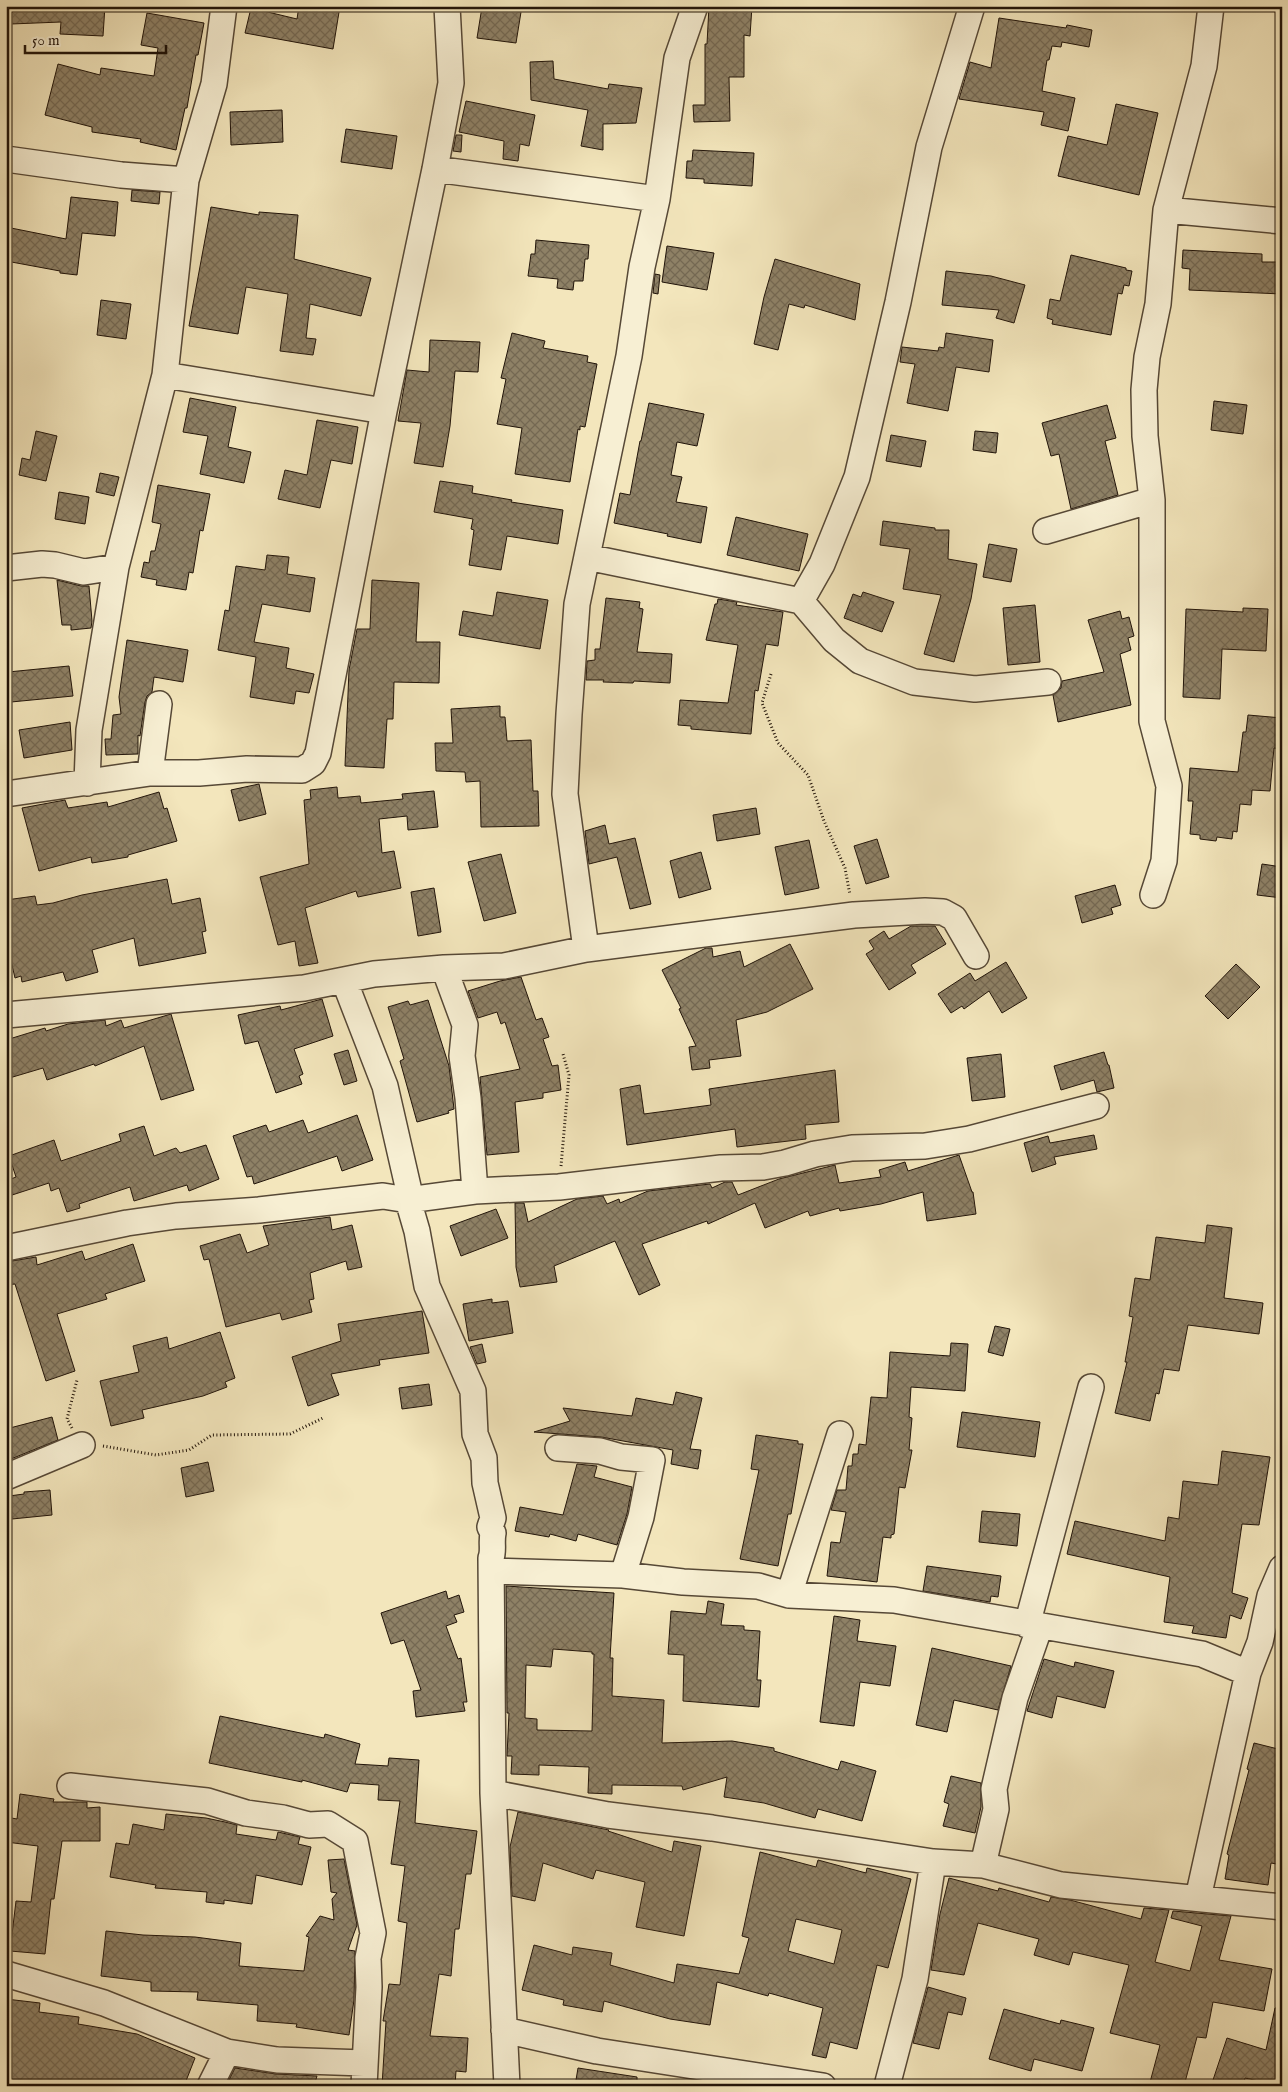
<svg xmlns="http://www.w3.org/2000/svg" width="1288" height="2092" font-family="'IM FELL English',serif">
	<style>
		.building { fill: url(#building-cross-hatch); stroke: #211409; fill-rule: evenodd }
		.lines { fill: none; stroke-linecap: round; stroke-linejoin: round }
		.minor-casing { stroke: #564836; stroke-width: 28 }
		.path { stroke: #211409; stroke-width: 3; stroke-dasharray: 1 2.5; stroke-linecap: butt }
		.minor { stroke: #f7efd3; stroke-width: 25 }
	</style>
	<defs>
		<pattern id="building-cross-hatch" width="8" height="8" patternUnits="userSpaceOnUse" patternTransform="scale(1.25)"><rect width="8" height="8" fill="#8e8166"/><path d="M0 0l8 8M0 8l8-8" fill="none" stroke="#746852"/></pattern>
	</defs>
	<rect width="100%" height="100%" fill="#f3e6bc"/>
	<filter id="stains"><feTurbulence type="fractalNoise" baseFrequency=".004" numOctaves="4"/><feColorMatrix values="0 0 0 0 .2 0 0 0 0 .09 0 0 0 0 .02 0 0 0 .5 -.17"/></filter>
	<radialGradient id="worn" r=".72"><stop offset=".6" stop-color="#630" stop-opacity="0"/><stop offset="1" stop-color="#630" stop-opacity=".3"/></radialGradient>
	<path class="building" d="M11 6H105L103 36 60 34 61 22 11 24Z
		M299 6H340L333 49 245 33 251 8 297 19Z
		M709 6H752L750 36 744 35V77H729L730 121 694 122 693 105H705V44H707Z
		M482 7 521 12 516 43 477 38Z
		M147 13 204 23 198 55H196L187 108H185L176 150 140 142 141 139 92 132V127L45 115 58 64 100 75 101 68 154 76 158 48 141 45Z
		M999 18 1066 28 1067 25 1092 30 1089 47 1062 42 1061 47 1052 46 1049 60H1047L1042 91 1075 98 1068 131 1041 125 1044 112 959 99 970 62 991 68Z
		M553 61 554 79 608 89 609 84 642 88 636 123 603 124V150L581 146 588 110 531 100 530 62Z
		M466 101 535 115 529 146 520 144 518 161 503 159 504 141 459 132Z
		M1116 104 1158 113 1139 195 1058 176 1068 136 1107 145Z
		M282 110 283 142 231 145 230 112Z
		M346 129 397 136 392 169 341 162Z
		M456 135H462L461 152 453 151Z
		M693 150 754 153 752 186 704 183V179L686 178 687 161H692Z
		M132 190 160 192 159 204 131 201Z
		M71 197 118 202 115 236 82 233 77 275 60 273V271L6 261V227L66 239Z
		M211 207 259 215V212L298 215 294 259 371 278 361 316 310 304 306 338 316 339 313 355 280 351 288 294 246 287 238 334 189 326Z
		M536 240 589 245 588 259H585L583 281H574L573 290 557 288 558 279 528 276 531 254H535Z
		M667 246 714 253 707 290 662 282Z
		M1183 250 1262 254V262H1282V294L1189 290 1190 269 1182 268Z
		M1071 255 1126 268V270L1132 271 1129 286 1124 285 1122 294 1118 293 1111 335 1052 324 1053 320 1047 318 1050 299 1060 301Z
		M775 259 860 284 855 320 805 305 804 308 789 304 778 350 754 344 764 297Z
		M946 271 991 276 1025 285 1014 323 996 318 999 310 942 305Z
		M655 274 660 275 658 294 653 293Z
		M101 300 131 304 126 339 97 335Z
		M512 333 545 341 543 348 588 356 587 362 597 364 585 427 580 426V430L578 429 570 482 515 474 522 428 497 424 506 379 501 378Z
		M946 333 993 340 989 372 956 367 948 411 907 403 915 364 900 362 902 347 938 351 939 347 944 348Z
		M430 340 480 342 478 372 455 371 450 426 443 467 414 463 421 423 398 421 407 370 429 372Z
		M190 398 236 407 228 447 251 452 244 483 200 474 208 436 183 432Z
		M1214 401 1247 405 1243 434 1211 430Z
		M649 403 704 414 697 446 677 442 671 475 682 477 676 502 707 507 701 543 667 536 668 534 614 523 620 493 630 495 640 441H641Z
		M1107 405 1116 438 1105 441 1118 495 1071 509 1059 454 1051 456 1042 423Z
		M317 420 358 427 352 464 331 460 320 508 278 499 285 470 307 475Z
		M36 431 57 436 46 481 19 475 22 458 30 460Z
		M975 431 998 433 996 453 973 450Z
		M891 435 926 441 921 467 886 461Z
		M100 473 119 477 114 496 96 492Z
		M440 481 473 486 472 493 512 500 511 502 563 510 558 544 507 536 501 570 469 565 474 530 471 529 473 519 434 512Z
		M158 485 210 494 203 531 200 530 193 573 189 572 186 590 156 585 157 580 141 577 144 562 149 563 151 551H155L161 524 152 522Z
		M59 492 89 497 85 524 55 519Z
		M736 517 808 534 799 571 727 555Z
		M883 521 935 528V530H949L948 559 977 564 971 599 954 662 924 654 941 595 903 589 910 549 880 545Z
		M989 544 1017 549 1011 582 983 577Z
		M267 555 289 557 287 574 315 578 310 612 262 604 254 642 289 648 286 668 314 674 309 693 296 691 294 704 250 697 256 657 218 650 225 610 229 611 236 566 265 570Z
		M57 580 81 586H89L92 621 91 628 71 630V625H62Z
		M372 580 419 583 416 642H440L439 683 394 682 393 719H387L384 768 345 766 349 670 357 629H370Z
		M497 592 548 600 540 649 459 635 463 611 493 616Z
		M863 592 894 602 882 632 844 618 853 594 861 597Z
		M606 598 640 602 639 608 643 609 637 652 672 654 670 683 634 681 633 683 603 682 604 680H586L587 661 595 660V649H600Z
		M718 599 737 602 736 605 783 612 778 646 766 644 758 691 755 690 751 734 691 729V726L678 725 680 700 728 703 738 645 706 640 715 604H717Z
		M1035 605 1040 662 1008 665 1003 608Z
		M1243 608 1268 609 1266 651 1222 649 1220 699 1183 697 1186 609 1243 612Z
		M1120 611 1122 619 1129 617 1134 636 1128 638 1131 650 1120 654 1131 705 1058 722 1053 695 1061 688 1062 681 1104 672 1088 620Z
		M127 640 188 650 183 682 154 677 152 692 147 696 145 702 140 736 138 735V754L106 755 105 739H111L113 715 121 714 119 697Z
		M69 666 73 696 11 702 8 672Z
		M500 706V717H505L507 741 531 740 533 791H538L539 826 481 827 480 781 466 782 465 772 436 771 435 743H453L451 709Z
		M1248 715 1282 718V749L1274 748 1270 791 1252 790 1251 805 1240 804 1237 832 1233 831 1232 839 1217 837 1216 841 1200 839V835L1190 834 1193 801H1188L1190 768 1238 772 1243 732H1246Z
		M70 722 72 750 24 758 19 730Z
		M259 784 266 814 239 821 231 790Z
		M337 787 338 798 360 796 361 803 403 799 402 794 434 791 438 827 408 830 407 816 379 819 382 853 394 851 401 888 358 897 356 891 305 908 318 963 299 966 295 941 278 945 260 877 309 864 304 800 311 799 310 790Z
		M159 792 164 809 167 808 177 841 128 855V857L92 863 91 857 39 871 22 808 65 800 68 808 107 802 108 807Z
		M756 808 760 834 717 841 713 815Z
		M605 825 609 844 635 838 651 904 630 909 617 857 589 864 585 831Z
		M877 839 889 877 866 884 854 846Z
		M809 840 819 888 785 895 775 847Z
		M701 852 711 889 679 898 670 861Z
		M501 854 516 913 484 921 468 862Z
		M1262 864 1282 867V898L1257 895Z
		M167 879 172 904 200 898 206 931 202 932 206 953 139 966 134 938 92 950 98 972 66 981 63 972 22 982 21 976 15 978 11 961 6 962V900L35 896 37 905 53 903 82 895Z
		M1115 885 1121 905 1111 908 1113 914 1082 923 1075 896Z
		M434 888 441 932 418 936 411 892Z
		M911 926H935L946 944 911 965 916 973 889 990 866 954 874 949 869 941 884 931 889 939Z
		M790 944 813 989 767 1012 736 1020 741 1056 709 1060 710 1068 692 1070 689 1047 696 1046 679 1009 681 1008 662 970 706 948H712L713 957 740 951 744 967Z
		M1006 962 1027 998 1002 1013 989 991 964 1009 962 1006 951 1013 938 994 970 973 975 981Z
		M1236 964 1260 987 1228 1019 1205 996Z
		M521 977 536 1020 542 1018 549 1037 543 1039 552 1066 558 1065 561 1090 543 1093V1098L515 1102 519 1152 487 1155 480 1077 520 1069 505 1022 501 1024 497 1012 478 1018 468 991 500 981Z
		M322 999 333 1036 294 1049 303 1074 299 1076 302 1084 276 1093 258 1041 245 1044 238 1015 280 1006 281 1010Z
		M428 1000 449 1066 454 1109 448 1111 449 1113 417 1122 400 1061 404 1059 388 1007 408 1001 410 1005Z
		M171 1014 194 1090 161 1100 144 1046 95 1066 94 1064 47 1080 43 1068 6 1079V1040L45 1028 46 1031 68 1024 105 1020 106 1026 121 1020 124 1028Z
		M348 1050 357 1081 344 1085 334 1054Z
		M1104 1052 1108 1065H1109L1114 1088 1097 1092 1094 1080 1061 1090 1054 1066Z
		M1001 1054 1005 1097 972 1101 967 1058Z
		M835 1070 839 1122 805 1125 806 1139 737 1147 735 1129 627 1145 620 1089 640 1085 644 1114 711 1105 709 1089Z
		M357 1115 373 1160 342 1171 337 1156 254 1184 252 1176 247 1177 233 1136 266 1125 269 1132 303 1120 308 1133Z
		M144 1126 154 1156 176 1148 180 1153 206 1145 219 1179 189 1191 187 1185 134 1201 130 1187 79 1204 80 1208 67 1212 59 1188 51 1191 49 1183 6 1197V1181L16 1177 9 1156 54 1140 61 1161 121 1141 119 1134Z
		M1094 1135 1097 1149 1054 1157 1056 1164 1032 1172 1024 1143 1048 1136 1050 1143Z
		M959 1155 972 1192H973L976 1214 927 1221 923 1192 881 1204 840 1211 839 1208 810 1216 808 1211 765 1228 755 1203 708 1224 707 1221 642 1244 660 1285 639 1295 615 1241 554 1266 557 1282 520 1287 516 1267 515 1203H524L528 1222 577 1199 603 1196 607 1204 619 1199 620 1203 648 1191 710 1184 712 1188 725 1182H732L738 1195 779 1179 835 1165 839 1183 881 1177 879 1170 905 1162 908 1171Z
		M496 1209 508 1238 461 1256 450 1226Z
		M330 1217 332 1230 352 1225 362 1267 348 1270 346 1261 310 1273 314 1299 309 1300 312 1312 282 1320 280 1313 226 1327 209 1259 204 1260 200 1246 240 1234 247 1253 269 1245 263 1226Z
		M1207 1225 1232 1228 1224 1298 1263 1303 1259 1334 1188 1325 1179 1371 1164 1369 1159 1394 1156 1393 1150 1421 1115 1413 1127 1362H1125L1133 1317 1129 1316 1135 1278 1150 1280 1156 1237 1205 1243Z
		M133 1244 145 1281 105 1294 107 1299 57 1314 75 1371 46 1381 15 1284 6 1285V1262L36 1257 37 1265 82 1251 85 1260Z
		M492 1299V1303L508 1301 513 1333 469 1341 463 1304Z
		M422 1311 429 1353 379 1360 380 1365 331 1374 339 1395 308 1406 292 1357 341 1341 338 1324Z
		M995 1326 1010 1329 1003 1356 988 1352Z
		M220 1332 235 1378 225 1382 227 1387 203 1396 142 1410 144 1418 111 1426 100 1381 139 1372 133 1346 167 1337 169 1349Z
		M951 1343 968 1344 965 1391 911 1387 909 1417 912 1418 909 1450H912L905 1488 899 1487 894 1534 891 1535V1538L883 1537 877 1582 827 1576 831 1542 840 1543 846 1512 831 1510 837 1490H846L848 1466H852L853 1454H858L859 1444 866 1445 871 1397 887 1398 890 1352 950 1356Z
		M482 1344 486 1362 477 1364 470 1347Z
		M429 1384 432 1405 402 1409 399 1388Z
		M676 1392 702 1398 690 1449 701 1450 698 1469 671 1464 673 1450 601 1437 534 1432 570 1421 563 1408 632 1416 636 1398 673 1405Z
		M962 1412 1040 1422 1035 1457 957 1447Z
		M52 1417 58 1440 6 1461V1429Z
		M756 1435 798 1441V1444H803L791 1514H788L778 1566 740 1559 759 1470 751 1469Z
		M1222 1451 1270 1457 1259 1525 1242 1524 1232 1593 1248 1598 1241 1619 1230 1615 1226 1638 1192 1633 1194 1626 1164 1622 1170 1577 1067 1554 1075 1521 1165 1541 1168 1517 1179 1519 1183 1481 1218 1485Z
		M208 1462 214 1491 186 1497 181 1468Z
		M577 1464 597 1466 594 1477 632 1487 627 1514 617 1545 578 1534 576 1541 550 1534 549 1537 515 1531 520 1507 563 1515Z
		M50 1490 52 1515 12 1519 9 1496 24 1494V1492Z
		M982 1511 1020 1514 1017 1546 979 1542Z
		M927 1566 1001 1576 998 1597 991 1596 990 1602 923 1591Z
		M506 1586 614 1593 610 1658H613L612 1696 664 1700 662 1743 732 1741 774 1748V1751L838 1770 841 1761 876 1771 862 1821 818 1809 815 1818 764 1803 724 1797 727 1777 683 1790 682 1786 612 1785V1794L588 1793 589 1767 539 1765V1775L511 1774 512 1756H507L509 1713H507ZM553 1649 592 1652V1654H594L592 1731 537 1730V1719L525 1718 526 1665 551 1667Z
		M446 1591 448 1599 459 1595 464 1612 454 1615 457 1622 446 1626 458 1659 461 1658 467 1702H463L465 1711 416 1717 413 1691 421 1690 404 1640 391 1644 381 1613Z
		M708 1601 724 1604 721 1625 744 1626V1630L760 1631 757 1680H761L759 1707 683 1701 684 1655 668 1654 671 1611 706 1614Z
		M834 1616 860 1620 857 1641 896 1646 890 1686 860 1682 854 1726 820 1722Z
		M932 1648 1011 1666 998 1710 954 1700 947 1732 916 1725Z
		M1044 1659 1074 1667 1075 1662 1114 1671 1105 1708 1057 1696 1052 1718 1027 1711Z
		M220 1716 324 1738 325 1734 360 1744 355 1764 388 1766 389 1758 419 1760 415 1823 477 1831 471 1874H466L459 1929H455L451 1976 439 1974 430 2036 468 2038 466 2072 456 2071 455 2086H382L386 2021H383L389 1984 400 1985 407 1923 398 1921 405 1866 391 1864 400 1801 378 1800 379 1785 350 1783 347 1792 302 1780V1782L209 1763Z
		M1254 1743 1282 1750V1865L1271 1863 1268 1885 1225 1879 1229 1855 1227 1854 1249 1770 1247 1769Z
		M951 1776 981 1783V1807L975 1833 943 1826 949 1804 944 1802Z
		M20 1794 54 1799 53 1802H87V1808L100 1807V1841H62L54 1899H51L45 1954 10 1951 16 1901 31 1902 38 1846 6 1842V1817L17 1819Z
		M518 1812 609 1830 608 1831 672 1852 674 1841 701 1846 684 1936 636 1927 645 1882 596 1870 593 1879 543 1863 535 1901 512 1896 510 1847Z
		M166 1814 206 1818 225 1822 237 1825 236 1834 276 1840 278 1832 300 1837 298 1844 311 1847 302 1885 256 1875 252 1904 224 1900V1904L206 1902 207 1892 155 1888 156 1885 110 1877 116 1843 129 1845 133 1824 164 1830Z
		M760 1852 816 1867 818 1860 866 1873 867 1868 911 1879 888 1968 877 1965 857 2049 830 2042 826 2058 812 2055 823 2008 769 1993 768 1996 717 1982 710 2025 670 2019 604 2001 602 2012 563 2005 564 2000 522 1990 534 1945 572 1955 573 1947 612 1953 610 1965 674 1983 677 1964 739 1974 749 1938 742 1936ZM796 1919 842 1930 834 1964 788 1951Z
		M344 1859 357 1925 348 1950 355 1951 354 2000 349 2035 296 2027 297 2024 257 2021 258 2005 197 2000 198 1992 151 1991V1982L101 1976 106 1931 143 1935 195 1937 241 1943 239 1966 304 1971 309 1937 306 1936 320 1916 334 1920 332 1899 337 1893 331 1892 328 1860Z
		M949 1878 998 1891 999 1888 1049 1902 1051 1897 1070 1900 1141 1919 1144 1908 1169 1910 1155 1962 1190 1971 1202 1926 1171 1918 1173 1911 1231 1916 1219 1960 1272 1969 1264 2011 1213 2002 1206 2038 1197 2037 1184 2086H1149L1160 2045 1110 2033 1129 1965 1073 1952 1069 1965 1034 1955 1039 1939 978 1923 964 1975 931 1970 940 1914Z
		M928 1987 966 1998 962 2015 948 2012 939 2049 913 2043Z
		M6 1999 40 2003 39 2012 79 2017 78 2024 137 2034 195 2058 184 2086H138L124 2080 123 2086H43L6 2083Z
		M1275 2008H1282V2078L1279 2077 1277 2085 1245 2078 1243 2086H1211L1227 2038 1266 2050Z
		M1004 2009 1060 2024 1061 2020 1094 2028 1082 2071 1034 2059 1031 2071 989 2059Z
		M235 2068 276 2074 317 2076 314 2086H226Z
		M578 2068 637 2077V2086H575Z"/>
	<g class="lines">
		<g class="minor-casing">
			<path id="minor" d="M6 159 121 175 186 180
				M435 169 657 199
				M1166 210 1282 221
				M165 375 384 411
				M1046 531 1152 500
				M587 557 801 601 834 640 860 661 914 682 975 689 1048 682
				M6 568 42 564 55 565 84 572 116 567
				M801 601 822 564 857 477 898 302 929 147 972 6
				M150 773 159 704
				M87 783 89 730 116 567 165 375 186 180 214 84 224 6
				M6 794 150 773H199L247 769 302 770 313 763 318 753 384 411 435 169 451 83 447 6
				M1153 895 1164 861 1169 786 1152 721V500L1145 436 1144 390 1147 357 1158 304 1166 210 1204 66 1211 6
				M586 949 565 794 569 714 577 604 629 356 642 267 657 199 677 58 695 6
				M444 968 465 1025 462 1056 468 1098 475 1191
				M344 980 385 1086 409 1191 408 1200 417 1231 427 1286 473 1391 475 1434 484 1458 485 1483 493 1518 490 1527 493 1533C491 1542 494 1551 491 1558L493 1793 507 2086
				M6 1015 304 988 374 974 444 968 504 966 586 949 854 915 925 911 943 912 954 918 976 956
				M6 1248 127 1223 176 1216 259 1210 383 1196 408 1200 475 1191 559 1187 721 1168 763 1167 785 1163 815 1154 852 1148 925 1146 969 1139 1096 1106
				M558 1448 600 1451 621 1457 652 1460 641 1517 623 1575
				M6 1477 82 1445
				M492 1571 623 1575 683 1582 758 1586 789 1595 894 1600 1202 1654 1248 1673
				M789 1595 840 1434
				M1027 1625 1091 1387
				M70 1786 207 1801 246 1813 283 1818 309 1825 328 1824 355 1841 373 1933 368 1958 369 1987 364 2086
				M493 1793 608 1815 712 1828 933 1862 983 1865 1061 1885 1282 1907
				M983 1865 996 1809 994 1789 1015 1698 1040 1626
				M1198 1898 1248 1673 1260 1642 1270 1596 1282 1568
				M6 1974 104 2003 227 2052 277 2060 364 2063
				M504 2030 597 2051 823 2086
				M210 2086 227 2052
				M887 2086 915 1979 933 1862"/>
		</g>
		<path class="path" d="M771 674 762 703 778 743 808 775 824 821 845 868 850 895
			M561 1166 569 1075 563 1054
			M72 1428 67 1419 77 1380
			M103 1446 156 1455 189 1450 212 1435 290 1434 323 1418"/>
		<use href="#minor" class="minor"/>
	</g>
	<rect width="1288" height="2092" fill="none" stroke="#f3e6bc" stroke-width="25"/>
	<rect x="8" y="8" width="1273" height="2077" fill="none" stroke="#211409" stroke-width="2.5"/>
	<rect x="12" y="12" width="1263" height="2067" fill="none" stroke="#211409"/>
	<path d="M25 45v8h141v-8" fill="none" stroke="#211409" stroke-width="2.5"/>
	<text x="32" y="45" font-size="15" fill="#211409" stroke="#f7efd3" stroke-width="4" paint-order="stroke">50 m</text>
	<rect width="100%" height="100%" filter="url(#stains)"/>
	<rect width="100%" height="100%" fill="url(#worn)"/>
</svg>
